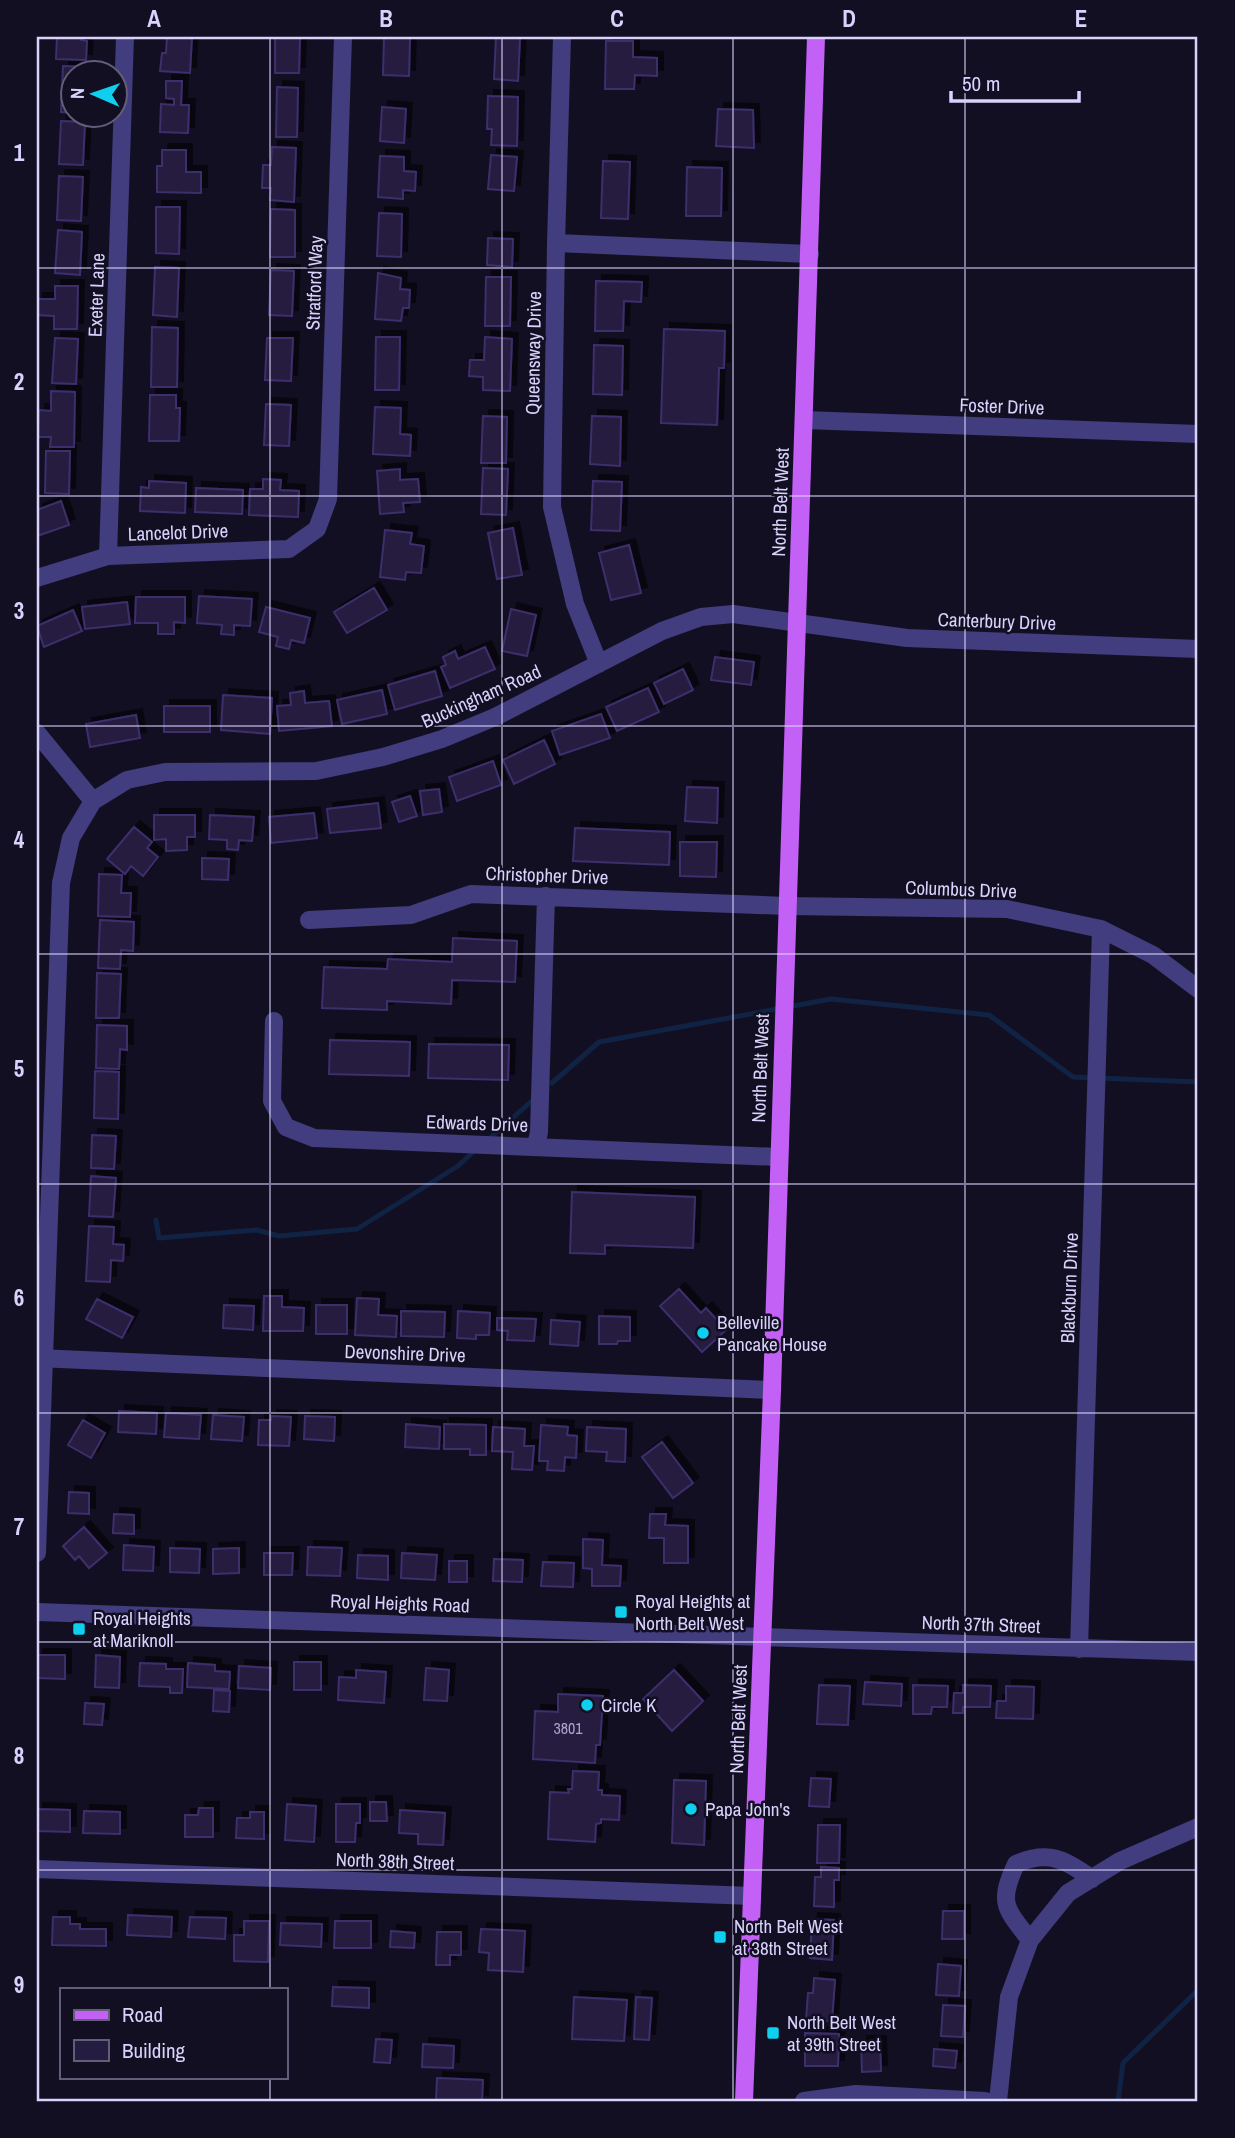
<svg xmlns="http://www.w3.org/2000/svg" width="1235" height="2138" font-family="'Archivo Narrow',sans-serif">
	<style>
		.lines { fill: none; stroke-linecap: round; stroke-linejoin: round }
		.stream { stroke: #102344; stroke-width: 5 }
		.building { fill: #251c41; stroke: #3d2f6c; stroke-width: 2; filter: url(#shadow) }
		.minor { stroke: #413d7e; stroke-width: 18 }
		.major { stroke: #c360f6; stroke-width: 18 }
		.grid { fill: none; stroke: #d8d2fc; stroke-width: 2; stroke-opacity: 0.55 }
		.poi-dot { fill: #0ecfed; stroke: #130f22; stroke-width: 2.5 }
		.labels { text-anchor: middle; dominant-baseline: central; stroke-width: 5; stroke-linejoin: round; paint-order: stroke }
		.number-label { font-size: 16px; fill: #aba4cd }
		.street-label { font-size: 19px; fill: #d8d2fc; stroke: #130f22 }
		.poi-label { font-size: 19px; fill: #d8d2fc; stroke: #130f22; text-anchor: start }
		.neatline { fill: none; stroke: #d8d2fc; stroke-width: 2.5 }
		.grid-label { font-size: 23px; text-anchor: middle; font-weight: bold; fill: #d8d2fc }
	</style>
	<defs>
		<filter id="shadow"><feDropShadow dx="6" dy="-6" stdDeviation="0" flood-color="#0009"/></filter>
	</defs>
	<rect width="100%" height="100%" fill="#130f22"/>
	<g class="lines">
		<path class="stream" d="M552 1083 599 1042 831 999 989 1015 1073 1077 1198 1082
			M490 1138 535 1098
			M156 1220 159 1238 257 1230 279 1236 357 1229 458 1166 472 1153
			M1118 2101 1123 2063 1198 1990"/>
	</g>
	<path class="building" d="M57 37H81V40L87 41 86 60 56 59Z
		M167 37H192L190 73 160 71 162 53H166Z
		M275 37H300L299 73H275Z
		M384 37H410L409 76 383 75Z
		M496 37 520 38 518 81 494 79Z
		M606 41H633V57L657 58V76L635 75 634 89H605Z
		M63 66 86 67V74H74V113L61 112Z
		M166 81H182L181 105H189L188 133 160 132 161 104 174 105V99L166 98Z
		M277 87 298 88 297 137H276Z
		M488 96 518 97 517 146 491 145 492 129H487Z
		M382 107 406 109 404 143 380 141Z
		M718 109 753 110 754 148 716 146Z
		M61 121 85 122 83 165 59 164Z
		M272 147 296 148 294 202 270 200 271 188H262L263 165H271Z
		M162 150H186V172H201V193L157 192V166H162Z
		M491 155 517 157 514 191 488 189Z
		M380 156 404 157V171L416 172 415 191 403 190V199L378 197Z
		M603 161 630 162 628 219 601 218Z
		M687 167 722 168 721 216H686Z
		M59 176 83 177 81 221 57 220Z
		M156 207H180L179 254 156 253Z
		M271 209 295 210V257H270Z
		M379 213 402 214 401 257 377 256Z
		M58 230 82 232 80 275 55 273Z
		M488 238 513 239 512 267 487 265Z
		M155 267 179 268 177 317 153 315Z
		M271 270 294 271 292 316 269 315Z
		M378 273 401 278 400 289 410 290 409 308H403L401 321 375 319Z
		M486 277H511L510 326H485Z
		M596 281 642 282 641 302 624 301 623 331H595Z
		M55 286H78L77 329H54V316L37 315V299H55Z
		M152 327 178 328 177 387H151Z
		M664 329 725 331 724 368H719L717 425 661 423Z
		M376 337H400L399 390H375Z
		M485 337 512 339 510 391 483 390V377L469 376 470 360H484Z
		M55 338 78 339 76 384 52 383Z
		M267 338H293L291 381 265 380Z
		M594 345 623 346 622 395 593 394Z
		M51 391 75 392 74 447H50L51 437H38L39 410 51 411Z
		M150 395H176V408H180L179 441H149Z
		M266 404 291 405 289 446 264 445Z
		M375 407 401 408 400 434 411 435 410 456 373 454Z
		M483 416 507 417 506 463H481Z
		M592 416 621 417 620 466 590 464Z
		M46 451H70L69 494 45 493Z
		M483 468 508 469 506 515 481 514Z
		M400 469V480L418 479 420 502 403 503 404 512 380 514 377 471Z
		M263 479 281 480 280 490 299 491 298 517 249 515 250 489H263Z
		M149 481 186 483 185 513 140 511 141 487 149 488Z
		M593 481 622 482 620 531 591 530Z
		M196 488 243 490 242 514 195 512Z
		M61 501 69 525 37 536V510Z
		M513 528 522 575 497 579 488 533Z
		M385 530 412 533 410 544 424 546 421 573 406 572 405 580 380 577Z
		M629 545 641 593 611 600 599 553Z
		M374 588 387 610 347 633 334 612Z
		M199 596 252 599 250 626 234 625V635L221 634 222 625 197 623Z
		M136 597H185V623L174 622V634H158V623H135Z
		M127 602 130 624 85 629 82 607Z
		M266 607 310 618 304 643 291 640 289 649 276 646 278 637 259 632Z
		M511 609 536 615 527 656 502 651Z
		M73 610 82 631 44 647 37 626Z
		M485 647 495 669 450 688 441 667 446 665 443 657 455 651 458 659Z
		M715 657 754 662 751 685 711 680Z
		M683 669 693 690 664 704 654 683Z
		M435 671 442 696 395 710 388 685Z
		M648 688 659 712 617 731 606 707Z
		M382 690 387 714 342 724 337 700Z
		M304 691 305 703 329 701 332 726 279 731 277 706 291 705 290 693Z
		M223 695 272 698 270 734 221 730Z
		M164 706H210V732H164Z
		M601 714 610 738 560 755 552 731Z
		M136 715 140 738 90 747 86 724Z
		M544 740 555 764 514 784 503 760Z
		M493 761 501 785 457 801 449 777Z
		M687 787 718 788 717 823 685 821Z
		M439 789 442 812 423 815 420 791Z
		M410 796 417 816 399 822 392 802Z
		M378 803 381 828 330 833 327 809Z
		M314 813 317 838 271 843 269 817Z
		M154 815H195V837H187V850L166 851V839L154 840Z
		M210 815 254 817 252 841 239 840 238 850 227 849V840L209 839Z
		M134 827 152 842 147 848 158 857 143 876 131 866 125 874 107 859Z
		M575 828 670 832 669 865 573 861Z
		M680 842H717L716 877 680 876Z
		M202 858 229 859 228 880 202 879Z
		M99 874 122 875 121 893H131L130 917 98 916Z
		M100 920 134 922 133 951 121 950 120 969 98 968Z
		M453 938 517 941 515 982 452 980 451 1004 387 1001V1010L322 1008 324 967 387 969 388 959 452 962Z
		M97 973 121 974 119 1018H96Z
		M97 1025 127 1026V1050L120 1049 119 1069 96 1068Z
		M330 1040 410 1042 409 1076 329 1074Z
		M429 1044 509 1045 508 1080 428 1078Z
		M95 1071 119 1072 118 1119 94 1118Z
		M92 1135 116 1136 114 1169 91 1168Z
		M91 1176 116 1178 113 1217 89 1216Z
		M572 1192 695 1197 693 1248 605 1245V1254L570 1253Z
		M89 1226 114 1227 113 1244 124 1245 123 1261 111 1260 110 1282 86 1281Z
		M679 1289 701 1313 706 1308 726 1330 702 1352 660 1306Z
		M264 1296H282V1307L304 1308 303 1331H263Z
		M357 1298 379 1299 378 1315 397 1316 396 1337 355 1335Z
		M97 1299 133 1317 122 1338 86 1319Z
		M224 1305 254 1306 253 1330 223 1328Z
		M316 1305H347V1334H316Z
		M401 1311 445 1312 444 1337 401 1336Z
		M458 1311 490 1313 489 1335H476V1339L457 1338Z
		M599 1316 630 1317V1341H618L617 1344H599Z
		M497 1318 536 1319 534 1341 507 1340 508 1331 497 1330Z
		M551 1320 580 1322 578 1346 550 1344Z
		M119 1411 157 1413 156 1434 118 1432Z
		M166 1413 201 1415 199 1439 164 1437Z
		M213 1415 244 1417 242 1441 211 1439Z
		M271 1416 291 1417 289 1446 258 1445 259 1420H271Z
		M305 1416 335 1417 334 1441 304 1439Z
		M83 1420 105 1433 91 1458 68 1445Z
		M406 1424 440 1427 439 1449 405 1447Z
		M444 1424 486 1425V1455H470V1449H444Z
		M541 1425 568 1427 567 1435 577 1436 576 1458 565 1457 564 1471 547 1470 548 1461H539Z
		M493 1427 525 1429 524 1446H534L532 1470 512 1469 513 1452 492 1451Z
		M587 1427 626 1429 625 1462 606 1461 607 1452 586 1451Z
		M662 1442 693 1483 673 1498 642 1457Z
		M69 1492 89 1493V1514L68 1513Z
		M114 1514 134 1515V1534L113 1533Z
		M650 1514H666L665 1525 688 1526V1563H664V1538H649Z
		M84 1527 107 1553 89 1568 79 1556 75 1560 63 1546Z
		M583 1539 603 1540 602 1565 621 1566 620 1586H592V1569L583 1568Z
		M124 1545 154 1547 153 1571 123 1570Z
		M308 1547 342 1548 340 1576 307 1575Z
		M170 1548 200 1549 199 1573 170 1572Z
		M239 1548V1573L213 1574V1549Z
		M264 1553H293L292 1575H264Z
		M402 1553 437 1555 435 1580 401 1578Z
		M358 1555 388 1556V1580L357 1578Z
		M494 1559 523 1560 522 1582 493 1581Z
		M449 1561H467V1582H449Z
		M543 1562 574 1563 573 1587 541 1586Z
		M37 1655H65V1679L37 1678Z
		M96 1655 120 1657 119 1688 95 1687Z
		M294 1662H321V1690H294Z
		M140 1663 166 1664V1669H183L182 1693H170V1687L139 1686Z
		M188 1663 215 1665V1671L230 1672 229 1689 187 1687Z
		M239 1666 271 1668 270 1690 238 1688Z
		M426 1668 449 1670 447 1701 424 1700Z
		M356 1670 386 1672 384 1703 338 1700 339 1677 356 1678Z
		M674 1670 703 1701 672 1731 643 1699Z
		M865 1682 902 1684 901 1706 863 1704Z
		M819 1685 850 1686 848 1725 817 1724Z
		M913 1685 948 1686 947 1707H932L931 1714H913Z
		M963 1685 991 1686 990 1707H963V1713H953L954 1693H963Z
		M1006 1686 1034 1687 1033 1719 996 1718 997 1701H1006Z
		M214 1690 230 1691 229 1712 213 1711Z
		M558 1694 603 1696 600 1745H596L595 1763 533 1759 535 1711 558 1712Z
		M85 1703 104 1704 102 1725 84 1724Z
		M573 1771 599 1772 598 1790H602V1795L620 1796 619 1820 601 1819V1823L596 1824 595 1842 548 1839 550 1792 569 1793 568 1789H572Z
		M811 1778 831 1779 829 1807 809 1806Z
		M674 1780 706 1781 704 1845 672 1843Z
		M370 1802H386L387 1821H370Z
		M287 1804 316 1806 314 1842 285 1840Z
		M336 1804H360V1823H356L355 1842H336Z
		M199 1808H213V1837H185V1815H198Z
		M37 1809 70 1810V1832L37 1831Z
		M400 1810 445 1813 443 1845 418 1844V1834L399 1833Z
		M84 1811 120 1812V1834L83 1833Z
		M250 1812H264V1839L236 1838 237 1818H250Z
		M818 1825H840L839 1863H817Z
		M821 1867 839 1868V1880H834V1907L814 1906 815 1877H821Z
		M943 1911H964V1939H942Z
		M128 1915 172 1917 171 1937 127 1935Z
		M53 1917H70V1924H80V1929H106V1946L52 1945Z
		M190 1917 226 1918 225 1939 188 1937Z
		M812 1919 834 1920 832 1960 810 1958Z
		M244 1921H269L268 1962 234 1961V1935H244Z
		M335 1921H371V1948H334Z
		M281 1923 322 1924 321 1947 280 1945Z
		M481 1929 525 1931 523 1972 488 1970 489 1953 479 1952Z
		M391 1931 415 1933 414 1948 390 1947Z
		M437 1932H461V1955H450V1965H436Z
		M938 1964 961 1966 959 1996 936 1995Z
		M814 1978 835 1980 832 2021 806 2020 808 1993H813Z
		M333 1987 369 1988V2008L332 2006Z
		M574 1997 627 2000 624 2041 572 2039Z
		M636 1997 652 1998 649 2040 634 2039Z
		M943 2005 965 2006 963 2037 941 2036Z
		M805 2033 839 2034 838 2066H805Z
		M376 2039 392 2040 390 2063 374 2062Z
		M861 2042H880L881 2071 862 2072Z
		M423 2044 454 2046 453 2068 422 2067Z
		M934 2049 957 2051 955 2068 933 2066Z
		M437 2078 483 2080 482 2101H436Z"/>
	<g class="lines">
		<path class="minor" d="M562 37 556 243 552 507 575 604 599 664
			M556 243 810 254
			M804 420 1198 434
			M108 556 125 37
			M37 578 108 556 289 549 317 529 328 499 343 37
			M37 733 93 801 71 838 61 883 37 1553
			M93 801 127 780 165 772 316 771 383 757 442 739 495 717 662 631 701 617 733 614 907 638 1198 649
			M309 920 411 915 471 894 787 906 1007 909 1101 929 1153 955 1198 989
			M274 1021 272 1101 286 1127 314 1138 778 1157
			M536 1146 539 1132 546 896
			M37 1358 772 1390
			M37 1612 1198 1652
			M1079 1649 1101 929
			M37 1869 752 1896
			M1030 1940C1005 1908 998 1903 1016 1864 1048 1850 1065 1859 1092 1879
			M804 2101 856 2094 985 2101
			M998 2101 1009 1997 1030 1940 1068 1893 1120 1861 1198 1827"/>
		<path class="major" d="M744 2101 772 1390 816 37"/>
	</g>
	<path class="grid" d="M270 37V1989M502 37V2101M733 37V2101M965 37V2101M37 268H1198M37 496H1198M37 726H1198M37 954H1198M37 1184H1198M37 1413H1198M37 1642H1198M37 1870H1198M270 2077V2101"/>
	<g class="poi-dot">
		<circle cx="703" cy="1333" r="7"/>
		<rect x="614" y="1605" width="14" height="14" rx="3.5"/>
		<rect x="72" y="1622" width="14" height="14" rx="3.5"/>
		<circle cx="587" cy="1705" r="7"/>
		<circle cx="691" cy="1809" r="7"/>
		<rect x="713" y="1930" width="14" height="14" rx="3.5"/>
		<rect x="766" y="2026" width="14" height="14" rx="3.5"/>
	</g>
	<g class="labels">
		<g class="number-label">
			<text x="568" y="1728">3801</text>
		</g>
		<g class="street-label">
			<text transform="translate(314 283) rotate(-88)">Stratford Way</text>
			<text transform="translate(96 295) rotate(-88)">Exeter Lane</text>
			<text transform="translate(533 353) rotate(-89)">Queensway Drive</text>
			<text transform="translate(1002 406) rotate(2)">Foster Drive</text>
			<text transform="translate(780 502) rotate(-88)">North Belt West</text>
			<text transform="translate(178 532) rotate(-2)">Lancelot Drive</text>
			<text transform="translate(997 621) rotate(2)">Canterbury Drive</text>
			<text transform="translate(481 696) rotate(-24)">Buckingham Road</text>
			<text transform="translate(547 875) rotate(2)">Christopher Drive</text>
			<text transform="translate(961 889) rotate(2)">Columbus Drive</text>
			<text transform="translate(760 1068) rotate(-88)">North Belt West</text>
			<text transform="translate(477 1123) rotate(2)">Edwards Drive</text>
			<text transform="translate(1069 1288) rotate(-88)">Blackburn Drive</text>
			<text transform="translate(405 1353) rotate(2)">Devonshire Drive</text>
			<text transform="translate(400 1603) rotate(2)">Royal Heights Road</text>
			<text transform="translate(981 1624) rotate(2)">North 37th Street</text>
			<text transform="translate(738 1719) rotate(-88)">North Belt West</text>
			<text transform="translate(395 1861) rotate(2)">North 38th Street</text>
		</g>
		<g class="poi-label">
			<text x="717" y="1322">Belleville<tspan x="717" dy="22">Pancake House</tspan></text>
			<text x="635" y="1601">Royal Heights at<tspan x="635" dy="22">North Belt West</tspan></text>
			<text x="93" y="1618">Royal Heights<tspan x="93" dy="22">at Mariknoll</tspan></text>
			<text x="601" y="1705">Circle K</text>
			<text x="705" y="1809">Papa John's</text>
			<text x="734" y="1926">North Belt West<tspan x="734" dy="22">at 38th Street</tspan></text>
			<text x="787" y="2022">North Belt West<tspan x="787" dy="22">at 39th Street</tspan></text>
		</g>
	</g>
	<rect width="1235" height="2138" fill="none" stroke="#130f22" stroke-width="77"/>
	<rect x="60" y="1988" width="228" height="91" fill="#130f22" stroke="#625d79" stroke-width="2"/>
	<rect x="74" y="2010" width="35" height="10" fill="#c360f6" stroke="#625d79" stroke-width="2"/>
	<text x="122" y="2022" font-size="21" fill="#d8d2fc">Road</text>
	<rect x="74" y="2040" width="35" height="21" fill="#251c41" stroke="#625d79" stroke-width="2"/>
	<text x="122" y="2058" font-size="21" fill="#d8d2fc">Building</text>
	<g transform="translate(94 94) rotate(272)"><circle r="33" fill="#130f22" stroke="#625d79" stroke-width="2"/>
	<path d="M0-5L12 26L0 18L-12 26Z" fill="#0ecfed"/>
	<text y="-10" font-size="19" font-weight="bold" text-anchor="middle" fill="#d8d2fc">N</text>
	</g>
	<path d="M951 91v10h128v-10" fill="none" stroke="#d8d2fc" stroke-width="3.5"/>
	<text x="962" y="91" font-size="21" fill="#d8d2fc" stroke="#130f22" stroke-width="5" paint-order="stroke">50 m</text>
	<rect x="38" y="38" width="1158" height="2062" class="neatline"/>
	<g class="grid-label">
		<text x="154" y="27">A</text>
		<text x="386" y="27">B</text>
		<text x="617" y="27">C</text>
		<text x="849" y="27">D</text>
		<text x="1081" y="27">E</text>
		<text x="19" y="161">1</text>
		<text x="19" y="390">2</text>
		<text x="19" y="619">3</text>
		<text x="19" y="848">4</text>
		<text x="19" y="1077">5</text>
		<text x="19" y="1306">6</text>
		<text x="19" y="1535">7</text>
		<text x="19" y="1764">8</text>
		<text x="19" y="1993">9</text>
	</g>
</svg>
